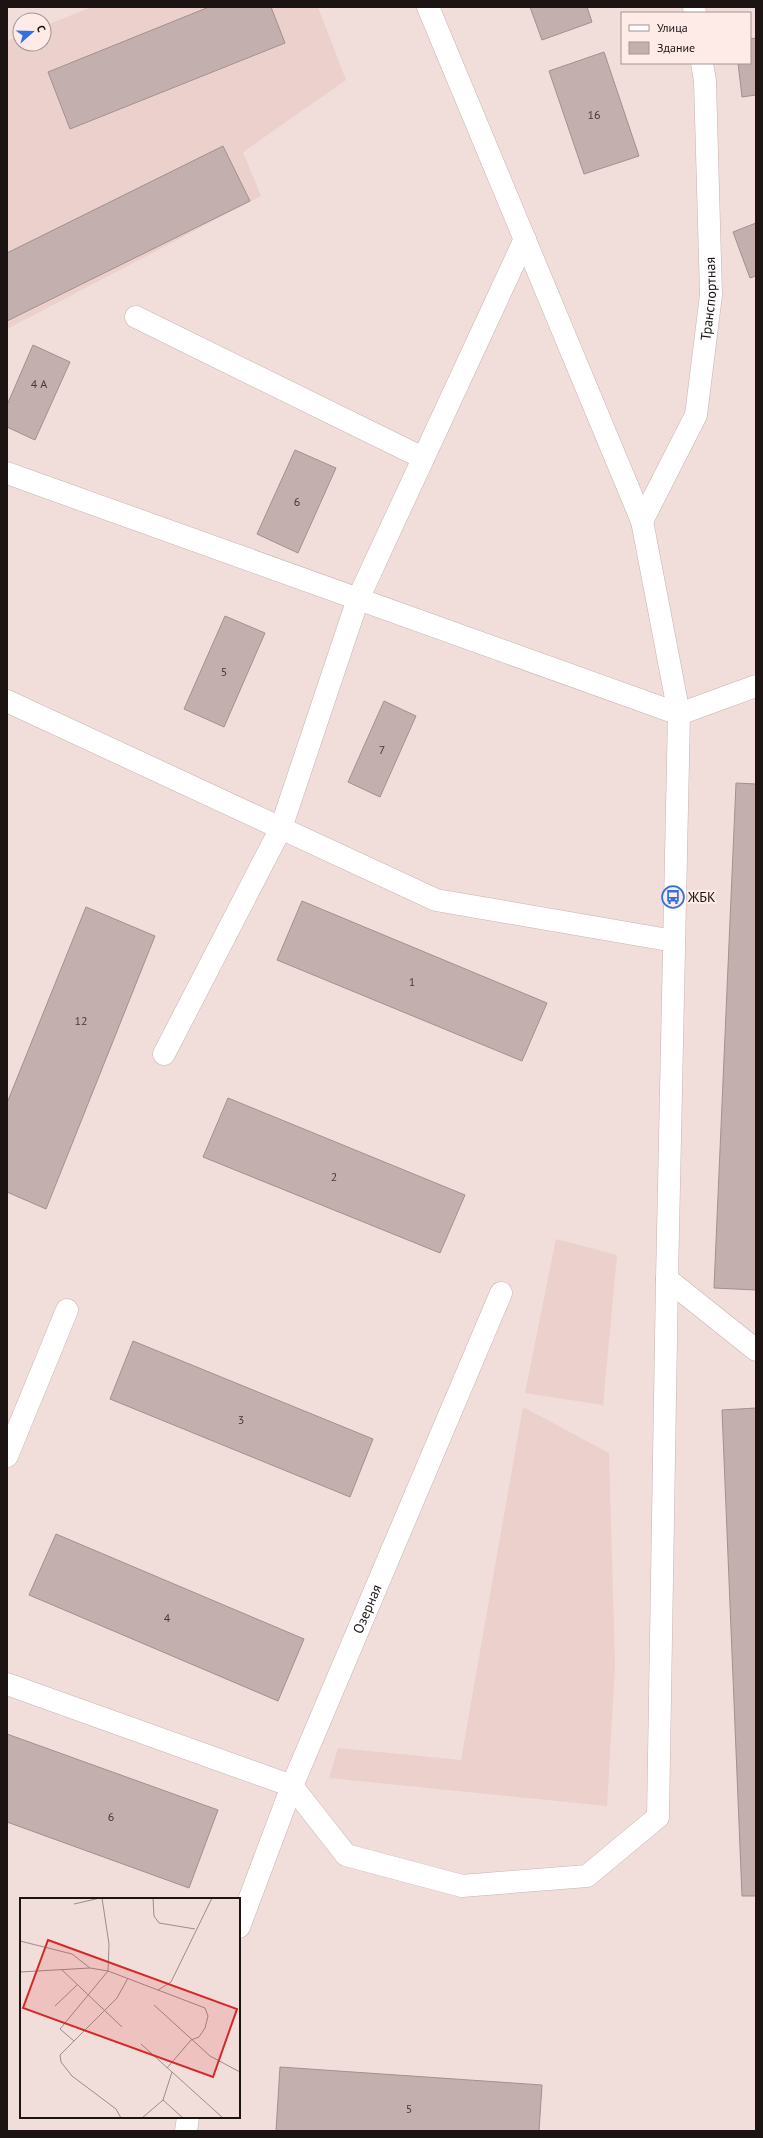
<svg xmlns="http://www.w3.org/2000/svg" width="763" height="2138" font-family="'PT Sans',sans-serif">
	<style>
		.built { fill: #ecd0cc }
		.building { fill: #c3b0ae; stroke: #a3908e }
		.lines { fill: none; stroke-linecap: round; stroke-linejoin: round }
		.street-casing { stroke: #c7b4b1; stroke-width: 23 }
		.street { stroke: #fff; stroke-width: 22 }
		.labels { text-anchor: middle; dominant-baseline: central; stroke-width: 4; stroke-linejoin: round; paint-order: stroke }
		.number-label { font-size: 12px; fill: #453b3a }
		.street-label { font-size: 14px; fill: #1b1413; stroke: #feeae7 }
		.poi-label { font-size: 14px; fill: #1b1413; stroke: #feeae7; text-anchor: start }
		.inset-road { fill: none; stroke: #9b8d8a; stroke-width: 1 }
		.view { fill: #d62828; fill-opacity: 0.15; stroke: #d62828; stroke-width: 2 }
		.inset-edge { fill: none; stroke: #1b1413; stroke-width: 2 }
	</style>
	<rect width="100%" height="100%" fill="#f1ddda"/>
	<path class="built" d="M92 7H318L346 80 243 152 261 196 7 329V41L20 36V44H44V26Z
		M556 1239 617 1255 603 1405 525 1393Z
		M523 1407 609 1453 615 1666 607 1806 329 1778 338 1748 461 1760Z"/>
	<path class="building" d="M209 7H271L285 43 70 129 48 72Z
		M530 7H587L592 22 542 40Z
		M756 38V95L742 97 738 63H750V39Z
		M604 52 639 156 584 174 549 71Z
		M223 146 250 201 7 321V253Z
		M756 223V276L750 278 733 232Z
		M33 345 70 362 35 440 7 427V405Z
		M295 450 336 468 298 553 257 534Z
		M225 616 265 633 224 727 184 709Z
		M384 701 416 716 380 797 348 782Z
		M736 783 756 784V1290L714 1288Z
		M302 901 547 1003 522 1061 277 960Z
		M86 907 155 936 46 1209 7 1192V1103Z
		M228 1098 465 1195 440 1253 203 1157Z
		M133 1341 373 1439 350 1497 110 1399Z
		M756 1408V1896H742L722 1410Z
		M56 1534 304 1639 278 1701 29 1595Z
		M7 1734 218 1810 189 1888 7 1822Z
		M280 2067 542 2085 539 2131H276Z"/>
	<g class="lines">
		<g class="street-casing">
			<g id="street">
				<path d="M428 7 642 521 679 714 667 1279 756 1350"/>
				<path d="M694 7 695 13"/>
				<path d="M136 317 423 458"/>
				<path d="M7 473 679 714 756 686"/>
				<path id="s1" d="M642 521 696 415 711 295 705 81 702 63"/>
				<path d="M7 701 436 900 674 941"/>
				<path d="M164 1054 281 828 358 599 525 239"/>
				<path d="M7 1456 67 1310"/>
				<path d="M7 1684 292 1786 346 1855 462 1886 587 1876 658 1817 667 1279"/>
				<path id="s2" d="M239 1927 292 1786 501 1293"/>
				<path d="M186 2131 188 2117"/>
			</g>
		</g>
		<use href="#street" class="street"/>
	</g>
	<defs>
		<g id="bus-ring" transform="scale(1.15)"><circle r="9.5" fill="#feeae7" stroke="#3370df" stroke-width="1.5"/><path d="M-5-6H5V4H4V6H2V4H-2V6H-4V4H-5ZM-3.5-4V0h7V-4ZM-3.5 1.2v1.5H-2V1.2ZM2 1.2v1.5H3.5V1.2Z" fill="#3370df"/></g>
	</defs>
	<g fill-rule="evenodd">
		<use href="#bus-ring" x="673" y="897"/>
	</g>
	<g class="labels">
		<g class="number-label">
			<text x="594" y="114">16</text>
			<text x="39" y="383">4 А</text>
			<text x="297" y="501">6</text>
			<text x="224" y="671">5</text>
			<text x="382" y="749">7</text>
			<text x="412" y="981">1</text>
			<text x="81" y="1020">12</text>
			<text x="334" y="1176">2</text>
			<text x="241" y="1419">3</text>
			<text x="167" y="1617">4</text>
			<text x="111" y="1816">6</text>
			<text x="409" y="2108">5</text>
		</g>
		<g class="street-label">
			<text stroke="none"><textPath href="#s1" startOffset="236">Транспортная</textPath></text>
			<text stroke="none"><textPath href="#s2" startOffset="343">Озерная</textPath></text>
		</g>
		<g class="poi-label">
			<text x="688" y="897">ЖБК</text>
		</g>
	</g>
	<g transform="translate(20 1898)">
		<rect width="220" height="220" fill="#f1ddda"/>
		<path class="inset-road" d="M82 0 89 46 88 73 40 131 54 143 97 100 108 80M133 0 134 18 139 25 175 31M54 6 80 0M0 43 52 56 70 70M41 71 102 129M0 74 70 70 88 73 138 92 151 84 192 0M138 92 185 110 188 118 185 130 179 139 171 142 147 170M134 107 190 158 220 174M35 108 57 87M54 143 40 157 41 164 52 178 96 211 101 220M121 146 203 220M143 202 163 220M122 220 143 202 152 174"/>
		<path class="view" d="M28 42 217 111 193 179 3 110Z"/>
		<rect width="220" height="220" class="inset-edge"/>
	</g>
	<rect width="763" height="2138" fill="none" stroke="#1b1413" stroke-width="16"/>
	<rect x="621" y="12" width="130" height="52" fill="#feeae7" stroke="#a39492"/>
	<rect x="629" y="25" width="20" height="6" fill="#ffffff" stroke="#a39492"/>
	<text x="657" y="32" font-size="12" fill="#1b1413">Улица</text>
	<rect x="629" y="42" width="20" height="12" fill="#c3b0ae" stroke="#a39492"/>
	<text x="657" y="52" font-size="12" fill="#1b1413">Здание</text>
	<g transform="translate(32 32) rotate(70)"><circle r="19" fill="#feeae7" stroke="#a39492"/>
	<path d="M0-3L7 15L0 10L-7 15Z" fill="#3370df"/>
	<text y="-6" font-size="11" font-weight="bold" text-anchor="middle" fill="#1b1413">С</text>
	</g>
</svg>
